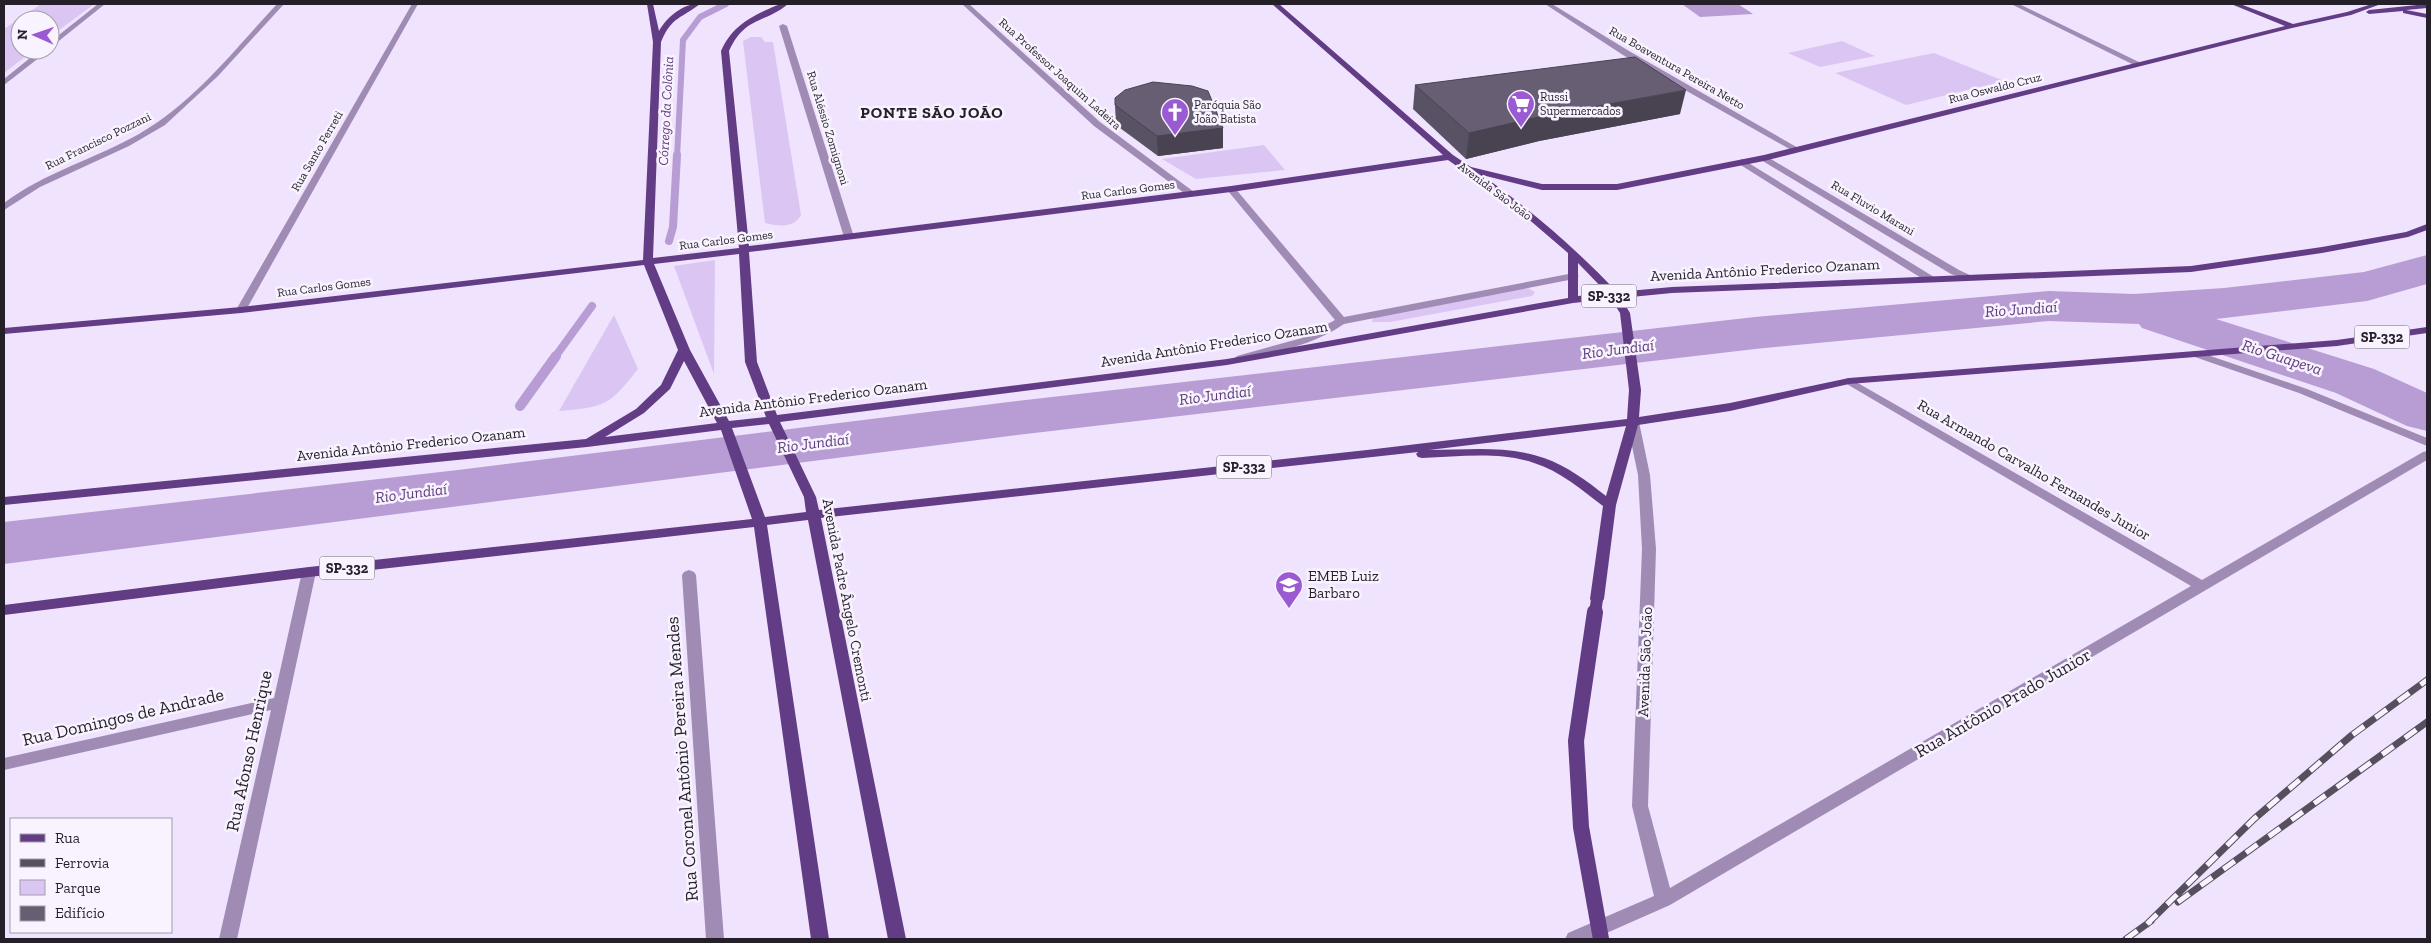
<svg xmlns="http://www.w3.org/2000/svg" width="2431" height="943" font-family="'Zilla Slab',serif">
	<style>
		.green { fill: #dbc5f3 }
		.water { fill: #b79dd3 }
		.lines { fill: none; stroke-linecap: round; stroke-linejoin: round }
		.stream-far2 { stroke: #b79dd3; stroke-width: 6 }
		.stream-far1 { stroke: #b79dd3; stroke-width: 8 }
		.stream { stroke: #b79dd3; stroke-width: 10 }
		.river { fill: #b79dd3; fill-rule: evenodd }
		.minor { fill: #9f8bb4; fill-rule: evenodd }
		.major { fill: #623c84; fill-rule: evenodd }
		.rail-casing { stroke: #564f5d; stroke-width: 7 }
		.rail { stroke: #f8f3fe; stroke-width: 5; stroke-dasharray: 14; stroke-linecap: butt }
		.major-bridge-far1 { stroke: #623c84; stroke-width: 12 }
		.major-bridge { stroke: #623c84; stroke-width: 16 }
		.wall { fill: #595164 }
		.shaded-wall { fill: #494251 }
		.building { fill: #685e74; stroke: #494251 }
		.labels { text-anchor: middle; dominant-baseline: central; stroke-width: 5; stroke-linejoin: round; paint-order: stroke }
		.far-street-label { font-size: 12px; fill: #241f29; stroke: #f8f3fe }
		.far-poi-label { font-size: 12px; fill: #241f29; stroke: #f8f3fe; text-anchor: start }
		.far-water-label { font-size: 14px; font-style: italic; fill: #5d3b7d; stroke: #f8f3fe }
		.shield { fill: #f8f3fe; stroke: #645f69; stroke-width: 1 }
		.shield-label { font-size: 14px; font-weight: bold; fill: #241f29 }
		.street-label { font-size: 15px; fill: #241f29; stroke: #f8f3fe }
		.poi-label { font-size: 15px; fill: #241f29; stroke: #f8f3fe; text-anchor: start }
		.far-district-label { font-size: 16px; font-weight: bold; letter-spacing: 1px; fill: #241f29; stroke: #f8f3fe }
		.water-label { font-size: 16px; font-style: italic; fill: #5d3b7d; stroke: #f8f3fe }
		.near-street-label { font-size: 18px; fill: #241f29; stroke: #f8f3fe }
	</style>
	<rect width="100%" height="100%" fill="#efe3fd"/>
	<path class="green" d="M41 4H94L50 37V20H20V50H34L4 73V29Z
		M751 37H761L765 42H773L801 215C793 229 778 226 765 223L743 41Z
		M1842 41 1875 56 1820 67 1788 53Z
		M1934 53 2004 81 1906 105 1835 73Z
		M1264 145 1285 170 1196 179 1162 159Z
		M715 260 714 374 674 266Z
		M1528 288 1535 292 1532 296 1390 322H1372L1374 315Z
		M614 315 638 369C609 406 605 407 559 411Z"/>
	<path class="water" d="M1682 4H1738L1753 14 1700 17Z"/>
	<g class="lines">
		<path class="stream-far2" d="M677 157 683 40 700 17 726 4"/>
		<path class="stream-far1" d="M669 241 673 227 677 155
			M555 357 592 306"/>
		<path class="stream" d="M520 406 556 356"/>
		<path class="river" d="M2427 255V284L2367 301 2216 319 2374 369 2427 393V431L2407 426 2336 393 2142 328 2139 324 2049 321 1755 349 1017 435 4 564V522L458 470 1017 401 1755 317 2049 291 2134 294 2224 288 2364 272Z"/>
		<path class="minor" d="M98 4H105L50 48V42Z
			M277 4H284L218 76 165 125 129 146 40 187 4 210V203C45 172 95 159 139 134 194 103 235 49 277 4Z
			M412 4H418L246 310 245 312H237L236 310Z
			M962 4H969L1100 122 1194 192V196H1188L1094 126Z
			M1545 4H1552L1629 51 1800 149 1793 151 1623 55Z
			M2011 4H2019L2143 64 2136 66Z
			M783 24 787 26 854 237 852 239H846L844 237 779 26Z
			M40 50H49L4 85V79Z
			M1764 155 1959 270 1974 277 1969 280 1951 274 1761 160 1760 158Z
			M1742 159 1934 277 1935 279 1930 282 1926 281 1739 164 1738 162Z
			M1231 186 1234 187 1344 317 1574 273 1579 276 1574 279 1344 324C1313 345 1277 352 1241 361L1237 360 1235 358 1237 356 1302 338 1335 320 1228 191 1226 189Z
			M2196 351 2307 389 2427 438V446L2299 393 2192 356 2190 354 2192 352Z
			M1849 378 2202 580 2423 452 2427 451V460L1670 905 1593 939H1565L1568 933 1654 896 1632 806 1642 549 1638 475 1627 422 1629 419 1633 418 1639 422 1650 475 1656 549 1648 806 1670 888 2191 586 1845 383 1843 381 1845 379Z
			M309 567 314 569 316 572 237 939H219L271 710 4 770V758L274 698 302 572 304 569Z
			M689 570 694 572 696 575 724 939H706L682 575 684 572Z"/>
		<path class="major" d="M647 4H653L659 31C667 17 683 3 700 4 681 19 672 16 661 42L653 258 739 248 721 51C731 29 745 20 766 10 774 7 780 3 788 4 764 24 745 16 729 51L749 246 1231 186 1443 155 1272 4H1279L1453 155 1471 167 1542 184H1617L1764 155 2285 26 2231 4H2240L2293 24 2347 12 2372 4H2381L2351 15 2292 28 1764 161 1617 190H1542L1482 175C1532 211 1575 248 1617 292L1672 287 2191 266 2322 247 2406 232 2427 224V230L2408 237 2322 253 2191 272 1672 293 1621 298 1630 313 1641 390 1639 417 1730 403 1849 378 2337 340 2427 327V333L2337 346 1849 384 1730 411 1638 425 1616 505 1604 599 1602 602H1592L1590 599 1603 506C1582 490 1560 471 1534 463 1499 451 1458 457 1422 458L1418 457 1416 454 1418 452 821 518 906 939H888L808 520 767 525 829 939H811L754 527 309 577 4 615V605L309 567 752 519 721 430 587 447 4 505V497L586 439 636 409 661 385 678 350 644 265 241 313 4 334V328L241 307 643 260 653 42ZM1448 160 1511 204 1568 253V298L1227 359 777 415 757 362 749 252 1231 192ZM739 254 745 362 766 417 729 421 690 350 654 264ZM1578 263 1607 293 1578 296ZM1611 299 1620 313 1629 390 1627 419 1367 450 819 510 816 497 780 422 1227 365 1573 303ZM684 361 717 423 605 437 644 413 670 389ZM769 424 804 497 806 512 765 517 732 428ZM1626 426 1606 496C1587 481 1567 466 1544 458 1507 445 1467 450 1429 450Z
			M2427 4V8L2406 10 2427 14V18L2403 13V11L2369 14 2366 12 2369 10Z"/>
		<g class="rail-casing">
			<path id="rail" d="M2178 902 2427 722
				M2147 924 2254 819 2352 735 2427 680
				M2126 939 2151 921"/>
		</g>
		<use href="#rail" class="rail"/>
		<path class="major-bridge-far1" d="M1595 614 1597 599"/>
		<path class="major-bridge" d="M1595 612 1576 741 1581 827 1601 939"/>
	</g>
	<path class="wall" d="M1415 85 1680 114 1539 141 1466 159 1413 109Z
		M1115 105 1223 128V148L1158 156 1116 125Z"/>
	<path class="shaded-wall" d="M1686 90 1680 114 1539 141 1466 159 1469 133 1543 116Z
		M1223 128V148L1158 156 1157 136Z"/>
	<path class="building" d="M1635 57 1686 90 1543 116 1469 133 1415 85Z
		M1153 82 1192 86 1208 91 1223 128 1157 136 1115 105V98L1125 90Z"/>
	<defs>
		<g id="supermarket-pin" transform="scale(1.4375)"><path d="M0 17L-7.5 6A9.5 9.5 0 1 1 7.5 6Z" fill="#9a5bd2" stroke="#f8f3fe"/><path d="M-6-5.5h2.5l.6 2H6L4.5 2H-2.5L-4.4-4H-6ZM-1.5 3.2a1.3 1.3 0 1 0 .1 0ZM3 3.2a1.3 1.3 0 1 0 .1 0Z" fill="#fff"/></g>
		<g id="church-pin" transform="scale(1.4375)"><path d="M0 17L-7.5 6A9.5 9.5 0 1 1 7.5 6Z" fill="#9a5bd2" stroke="#f8f3fe"/><path d="M-1.2-6h2.4v3.5h3.3v2.4h-3.3V6h-2.4V-.1h-3.3v-2.4h3.3Z" fill="#fff"/></g>
		<g id="school-pin" transform="scale(1.4375)"><path d="M0 17L-7.5 6A9.5 9.5 0 1 1 7.5 6Z" fill="#9a5bd2" stroke="#f8f3fe"/><path d="M0-5L7-2L0 1L-7-2ZM-4 1L0 2.5L4 1V4Q0 6-4 4Z" fill="#fff"/></g>
	</defs>
	<g fill-rule="evenodd">
		<use href="#supermarket-pin" x="1521" y="104"/>
		<use href="#church-pin" x="1175" y="112"/>
		<use href="#school-pin" x="1289" y="585"/>
	</g>
	<g class="labels">
		<g class="far-street-label">
			<text transform="translate(1677 68) rotate(30)">Rua Boaventura Pereira Netto</text>
			<text transform="translate(1060 74) rotate(42)">Rua Professor Joaquim Ladeira</text>
			<text transform="translate(1995 88) rotate(-14)">Rua Oswaldo Cruz</text>
			<text transform="translate(828 128) rotate(73)">Rua Aléssio Zomignoni</text>
			<text transform="translate(98 141) rotate(-26)">Rua Francisco Pozzani</text>
			<text transform="translate(317 151) rotate(-60)">Rua Santo Ferreti</text>
			<text transform="translate(1128 190) rotate(-7)">Rua Carlos Gomes</text>
			<text transform="translate(1495 191) rotate(37)">Avenida São João</text>
			<text transform="translate(1873 208) rotate(31)">Rua Fluvio Marani</text>
			<text transform="translate(726 240) rotate(-7)">Rua Carlos Gomes</text>
			<text transform="translate(324 287) rotate(-7)">Rua Carlos Gomes</text>
		</g>
		<g class="far-poi-label">
			<text x="1540" y="97">Russi<tspan x="1540" dy="14">Supermercados</tspan></text>
			<text x="1194" y="105">Paróquia São<tspan x="1194" dy="14">João Batista</tspan></text>
		</g>
		<g class="far-water-label">
			<text transform="translate(666 111) rotate(-87)">Córrego da Colônia</text>
		</g>
		<g class="shield">
			<rect x="1581.5" y="284.5" width="55" height="23" rx="4"/>
			<rect x="2354.5" y="325.5" width="55" height="23" rx="4"/>
			<rect x="1216.5" y="455.5" width="55" height="23" rx="4"/>
			<rect x="319.5" y="556.5" width="55" height="23" rx="4"/>
		</g>
		<g class="shield-label">
			<text x="1609" y="296">SP-332</text>
			<text x="2382" y="337">SP-332</text>
			<text x="1244" y="467">SP-332</text>
			<text x="347" y="568">SP-332</text>
		</g>
		<g class="street-label">
			<text transform="translate(1765 270) rotate(-3)">Avenida Antônio Frederico Ozanam</text>
			<text transform="translate(1214 344) rotate(-9)">Avenida Antônio Frederico Ozanam</text>
			<text transform="translate(813 398) rotate(-7)">Avenida Antônio Frederico Ozanam</text>
			<text transform="translate(411 444) rotate(-6)">Avenida Antônio Frederico Ozanam</text>
			<text transform="translate(2034 470) rotate(30)">Rua Armando Carvalho Fernandes Junior</text>
			<text transform="translate(847 600) rotate(79)">Avenida Padre Ângelo Cremonti</text>
			<text transform="translate(1645 662) rotate(-88)">Avenida São João</text>
		</g>
		<g class="poi-label">
			<text x="1308" y="576">EMEB Luiz<tspan x="1308" dy="17">Barbaro</tspan></text>
		</g>
		<g class="far-district-label">
			<text x="932" y="112">PONTE SÃO JOÃO</text>
		</g>
		<g class="water-label">
			<text transform="translate(2021 309) rotate(-4)">Rio Jundiaí</text>
			<text transform="translate(1618 349) rotate(-7)">Rio Jundiaí</text>
			<text transform="translate(2282 357) rotate(18)">Rio Guapeva</text>
			<text transform="translate(1215 395) rotate(-7)">Rio Jundiaí</text>
			<text transform="translate(813 443) rotate(-7)">Rio Jundiaí</text>
			<text transform="translate(411 493) rotate(-7)">Rio Jundiaí</text>
		</g>
		<g class="near-street-label">
			<text transform="translate(2003 703) rotate(-30)">Rua Antônio Prado Junior</text>
			<text transform="translate(123 717) rotate(-13)">Rua Domingos de Andrade</text>
			<text transform="translate(249 751) rotate(-78)">Rua Afonso Henrique</text>
			<text transform="translate(682 759) rotate(-94)">Rua Coronel Antônio Pereira Mendes</text>
		</g>
	</g>
	<rect width="2431" height="943" fill="none" stroke="#241f29" stroke-width="10"/>
	<rect x="10" y="818" width="162" height="115" fill="#f8f3fe" stroke="#a39ea9"/>
	<rect x="20" y="834" width="25" height="8" fill="#623c84" stroke="#a39ea9"/>
	<text x="55" y="843" font-size="15" fill="#241f29">Rua</text>
	<rect x="20" y="859" width="25" height="8" fill="#564f5d" stroke="#a39ea9"/>
	<text x="55" y="868" font-size="15" fill="#241f29">Ferrovia</text>
	<rect x="20" y="880" width="25" height="15" fill="#dbc5f3" stroke="#a39ea9"/>
	<text x="55" y="893" font-size="15" fill="#241f29">Parque</text>
	<rect x="20" y="906" width="25" height="15" fill="#685e74" stroke="#a39ea9"/>
	<text x="55" y="918" font-size="15" fill="#241f29">Edifício</text>
	<g transform="translate(35 35) rotate(272)"><circle r="24" fill="#f8f3fe" stroke="#a39ea9"/>
	<path d="M0-4L9 19L0 12L-9 19Z" fill="#9a5bd2"/>
	<text y="-8" font-size="14" font-weight="bold" text-anchor="middle" fill="#241f29">N</text>
	</g>
</svg>
